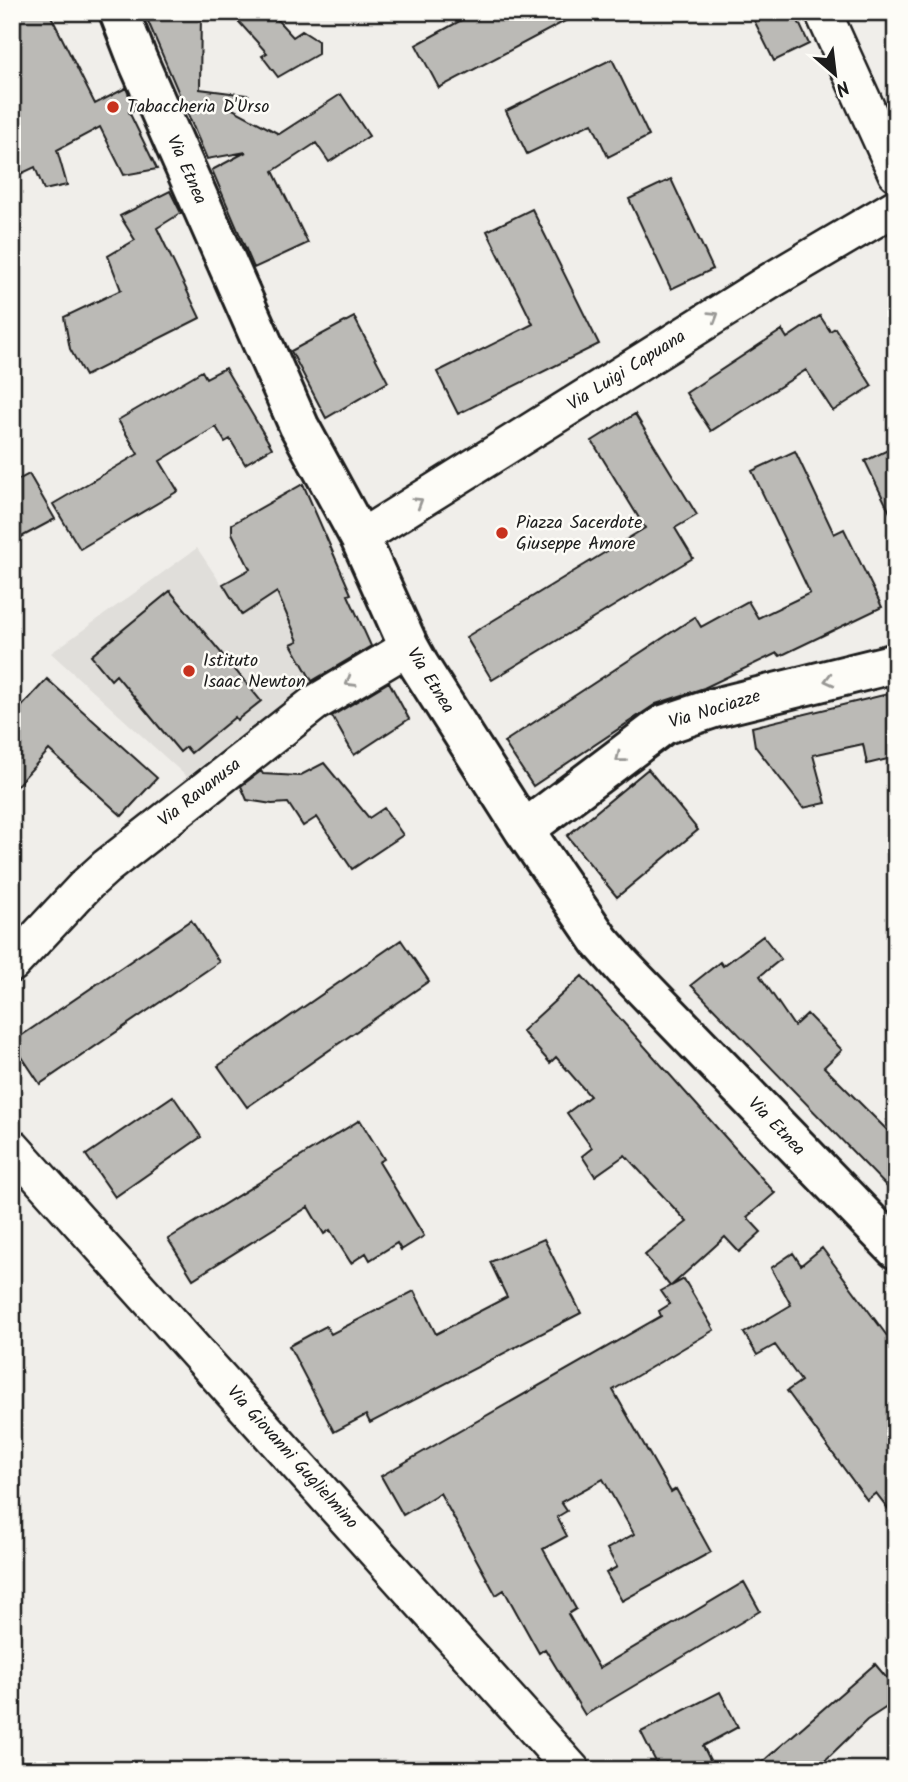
<svg xmlns="http://www.w3.org/2000/svg" width="908" height="1782" font-family="Kalam,sans-serif">
	<style>
		.built { fill: #e0deda }
		.building { fill: #bbbab6; stroke: #1c1c1c; stroke-width: 2 }
		.lines { fill: none; stroke-linecap: round; stroke-linejoin: round }
		.street-casing { stroke: #1c1c1c; stroke-width: 40 }
		.secondary-casing { stroke: #1c1c1c; stroke-width: 44 }
		.street { stroke: #fdfcf7; stroke-width: 35 }
		.secondary { stroke: #fdfcf7; stroke-width: 38 }
		.oneway { stroke: #989794 }
		.poi-dot { fill: #c8321e; stroke: #fdfcf7; stroke-width: 2.5 }
		.labels { text-anchor: middle; dominant-baseline: central; stroke-width: 5; stroke-linejoin: round; paint-order: stroke }
		.poi-label { font-size: 18px; fill: #1c1c1c; stroke: #fdfcf7; text-anchor: start }
		.street-label { font-size: 18px; fill: #1c1c1c; stroke: #fdfcf7 }
	</style>
	<rect width="100%" height="100%" fill="#f0eeea"/>
	<filter id="ink" filterUnits="userSpaceOnUse"><feTurbulence type="fractalNoise" baseFrequency=".0143" numOctaves="2"/><feDisplacementMap in="SourceGraphic" scale="14" xChannelSelector="R" yChannelSelector="G"/><feConvolveMatrix kernelMatrix="1 2 1 2 8 2 1 2 1" color-interpolation-filters="sRGB"/></filter>
	<g filter="url(#ink)">
		<path class="built" d="M197 548 242 615 277 592 298 641 291 644 317 690 277 712 274 710 187 777 51 653Z"/>
		<path class="building" d="M19 12H49L95 104 126 88 135 109 129 112 157 169 124 175 100 127 57 150 67 185 44 190 35 167 12 178V85L19 76 12 63V22Z
			M144 12H201L200 89 247 95 227 106 279 134 341 94 369 136 329 162 316 143 273 171 308 243 254 268 212 170 246 152 207 159Z
			M230 12H270L293 37 302 31 318 41V54L278 77 262 56 267 53Z
			M476 12H582L439 88 416 45Z
			M750 12H794L809 44 774 61Z
			M612 59 649 136 608 157 592 123 527 154 506 111Z
			M671 179 713 269 671 289 629 199Z
			M170 191 181 213 157 228 200 318 85 376 70 349 64 317 121 290 108 256 135 240 120 216Z
			M532 209 599 344 458 414 437 372 533 324 487 231Z
			M820 316 830 331 835 328 872 386 833 411 806 370 711 431 686 393 782 330 787 338Z
			M354 317 388 382 326 418 291 351Z
			M225 368 272 448 245 464 230 439 225 442 216 427 160 461 178 491 80 549 53 504 138 454 118 420 202 371 206 378Z
			M635 414 697 515 675 528 693 558 492 680 466 637 645 528 592 441Z
			M896 446V525L865 461Z
			M795 451 834 534 844 529 882 607 780 656 777 653 704 688 656 704 533 786 504 742 695 617 701 627 748 601 758 618 810 593 752 471Z
			M29 474 55 519 12 542V483Z
			M303 484 351 594 348 595 371 646 312 681 291 644 298 641 277 592 242 615 223 584 250 569 232 533V524Z
			M170 591 261 701 237 720 235 717 191 753 186 747 180 752 116 675 111 680 91 656Z
			M47 679 157 778 122 816 49 750 12 791V717Z
			M389 682 409 719 354 755 332 716Z
			M896 692V757L867 764 863 744 813 755 826 803 803 808 755 746 752 727Z
			M324 763 369 818 384 808 403 835 352 869 317 817 303 826 288 803 272 804 247 800 241 786 261 771 263 774 299 776Z
			M648 769 698 830 617 897 567 836Z
			M191 920 219 962 40 1084 12 1042Z
			M763 936 781 959 760 976 794 1026 807 1014 842 1050 824 1067 896 1139V1196L691 985 720 962 723 966Z
			M401 940 429 981 247 1107 218 1066Z
			M582 976 775 1193 747 1217 761 1232 739 1252 725 1237 671 1286 684 1279 714 1330 613 1390 671 1492 676 1489 711 1552 622 1601 606 1573 617 1567 607 1549 634 1534 603 1479 561 1502 567 1511 557 1517 567 1536 543 1549 576 1609 568 1614 599 1668 744 1582 760 1611 585 1715 545 1649 539 1653 504 1590 496 1595 440 1493 403 1515 381 1476 661 1316 659 1311 670 1304 661 1291 670 1286 645 1255 687 1222 625 1155 595 1176 582 1156 592 1148 567 1113 590 1096 556 1057 550 1063 522 1031Z
			M173 1096 201 1137 115 1197 86 1155Z
			M360 1120 384 1159 379 1162 424 1236 401 1250 397 1243 370 1260 366 1253 351 1263 330 1230 324 1234 308 1207 193 1279 168 1239Z
			M544 1239 581 1313 370 1423 366 1415 334 1432 289 1346 326 1326 331 1334 414 1291 436 1334 507 1297 490 1262Z
			M822 1248 896 1348V1519L876 1493 867 1500 787 1391 801 1381 775 1345 757 1355 744 1333 791 1305 771 1268 793 1253 801 1265Z
			M875 1664 896 1689V1701L867 1720 815 1770H753Z
			M720 1692 738 1727 703 1746 715 1770H660L641 1732Z"/>
		<g class="lines">
			<g class="street-casing">
				<path id="street" d="M823 12 896 173
					M360 538 772 280 896 207
					M12 964 86 885 106 867 315 703 409 647
					M12 1147 572 1770"/>
			</g>
			<g class="secondary-casing">
				<path id="secondary" d="M119 12 138 61 299 426 360 538 409 647 419 665 524 830 600 941 623 967 896 1249
					M524 830 663 725 714 708 896 663"/>
			</g>
			<use href="#street" class="street"/>
			<use href="#secondary" class="secondary"/>
		</g>
		<defs><path id="oneway-chevron" d="M-2-3.5L2.5 0L-2 3.5" fill="none" stroke-width="1.6" stroke-linecap="round" stroke-linejoin="round" transform="scale(1.75)"/></defs>
		<g class="oneway">
			<use href="#oneway-chevron" transform="translate(714 316) rotate(-32)"/>
			<use href="#oneway-chevron" transform="translate(418 502) rotate(-32)"/>
			<use href="#oneway-chevron" transform="translate(829 680) rotate(166)"/>
			<use href="#oneway-chevron" transform="translate(350 682) rotate(149)"/>
			<use href="#oneway-chevron" transform="translate(620 758) rotate(142)"/>
		</g>
	</g>
	<g class="poi-dot">
		<circle cx="113" cy="107" r="7"/>
		<circle cx="502" cy="533" r="7"/>
		<circle cx="189" cy="671" r="7"/>
	</g>
	<g class="labels">
		<g class="poi-label">
			<text x="127" y="107">Tabaccheria D'Urso</text>
			<text x="516" y="523">Piazza Sacerdote<tspan x="516" dy="21">Giuseppe Amore</tspan></text>
			<text x="203" y="661">Istituto<tspan x="203" dy="21">Isaac Newton</tspan></text>
		</g>
		<g class="street-label">
			<text transform="translate(186 170) rotate(66)">Via Etnea</text>
			<text transform="translate(627 371) rotate(-32)">Via Luigi Capuana</text>
			<text transform="translate(430 681) rotate(58)">Via Etnea</text>
			<text transform="translate(715 710) rotate(-17)">Via Nociazze</text>
			<text transform="translate(200 793) rotate(-38)">Via Ravanusa</text>
			<text transform="translate(776 1127) rotate(46)">Via Etnea</text>
			<text transform="translate(292 1458) rotate(48)">Via Giovanni Guglielmino</text>
		</g>
	</g>
	<rect width="908" height="1782" fill="none" stroke="#fdfcf7" stroke-width="42"/>
	<rect x="21" y="21" width="866" height="1740" fill="none" stroke="#1c1c1c" stroke-width="2.5" filter="url(#ink)"/>
	<g transform="translate(835 74) rotate(152)" stroke="#fdfcf7" stroke-width="5" paint-order="stroke">
	<path d="M0-5L12 26L0 18L-12 26Z" fill="#1c1c1c"/>
	<text y="-10" font-size="19" font-weight="bold" text-anchor="middle" fill="#1c1c1c">N</text>
	</g>
</svg>
